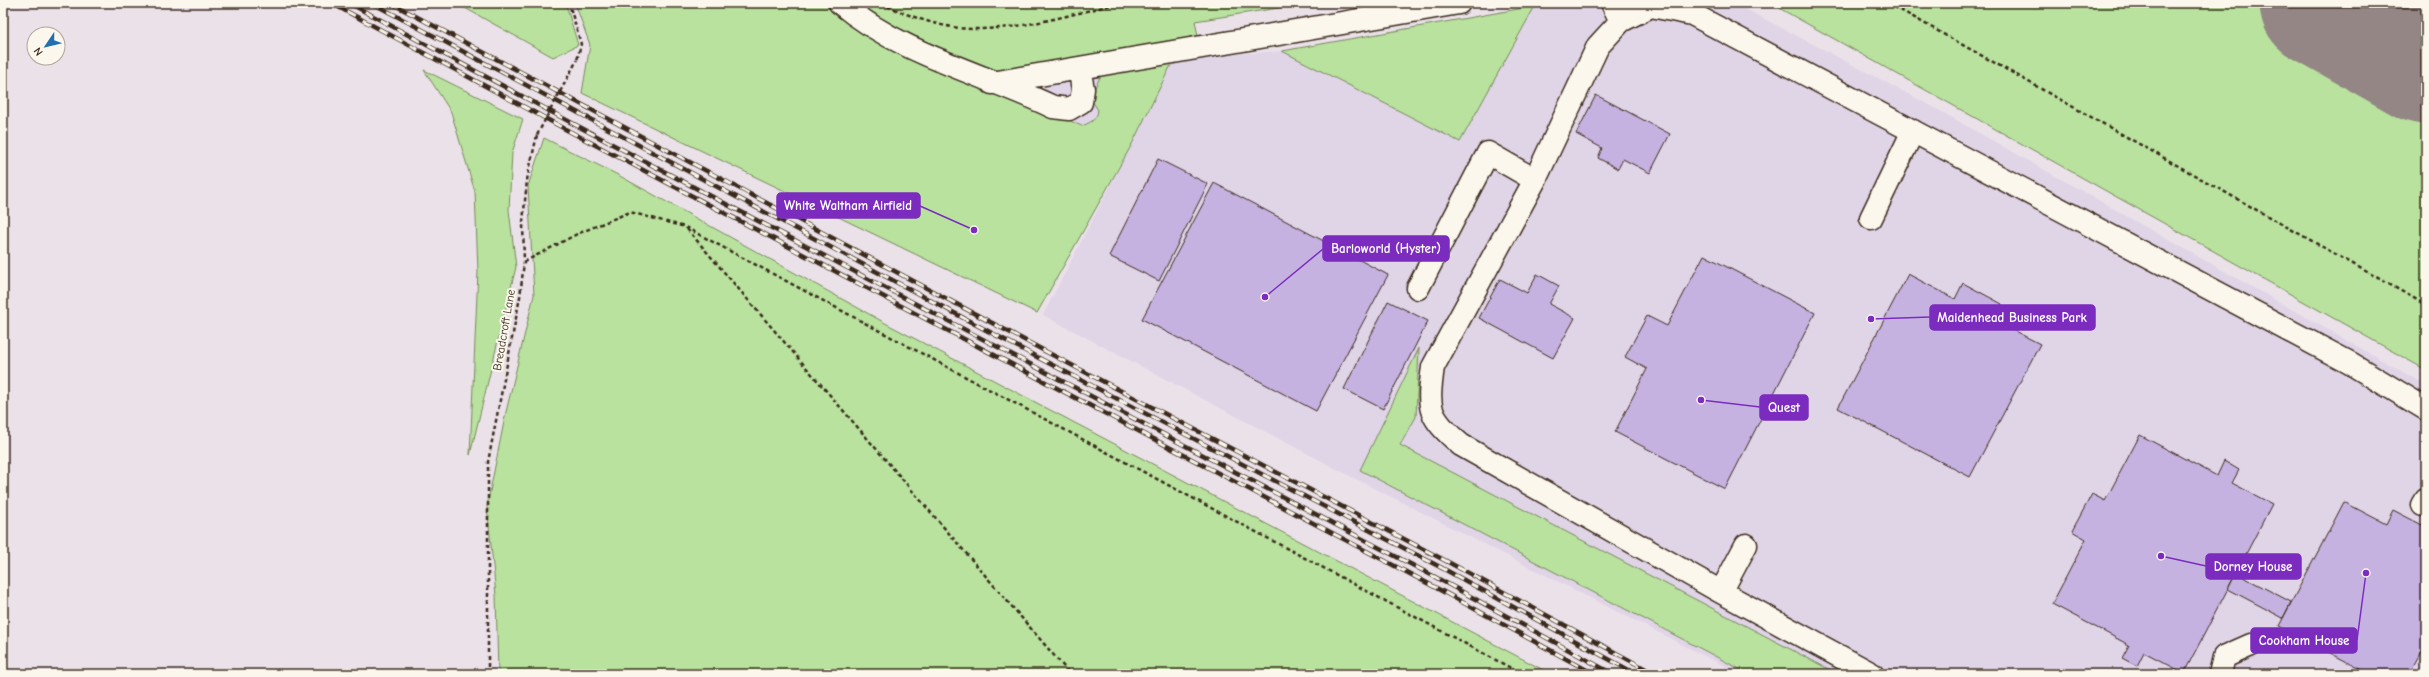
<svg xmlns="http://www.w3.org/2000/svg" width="2429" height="677" font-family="'Comic Neue',sans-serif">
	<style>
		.built { fill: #e0d4e7 }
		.green { fill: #b8e29e; stroke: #7a865e }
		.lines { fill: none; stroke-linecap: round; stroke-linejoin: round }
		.runway { stroke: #938684; stroke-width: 125 }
		.building { fill: #c6b2e1; stroke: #3b2a1e }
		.minor-casing { stroke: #3b2a1e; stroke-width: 25 }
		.path { stroke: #3b2a1e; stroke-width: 2.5; stroke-dasharray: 4 3; stroke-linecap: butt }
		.minor { stroke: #fbf7ec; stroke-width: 22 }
		.rail-casing { stroke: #3b2a1e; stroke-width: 4.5 }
		.rail { stroke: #fbf7ec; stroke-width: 3; stroke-dasharray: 9; stroke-linecap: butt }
		.path-bridge { stroke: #3b2a1e; stroke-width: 2.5; stroke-dasharray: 4 3; stroke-linecap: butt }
		.labels { text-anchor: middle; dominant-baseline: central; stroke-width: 4; stroke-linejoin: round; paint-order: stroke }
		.street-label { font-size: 12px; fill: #3b2a1e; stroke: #fbf7ec }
		.leader { fill: none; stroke: #7b2cbf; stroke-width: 1.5 }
		.callout-dot { fill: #7b2cbf; stroke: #fbf7ec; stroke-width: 1.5 }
		.callout { fill: #7b2cbf; stroke: #7b2cbf; stroke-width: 1.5 }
		.callout-label { font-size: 13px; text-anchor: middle; font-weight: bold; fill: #fff }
	</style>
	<rect width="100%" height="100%" fill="#ebe2e9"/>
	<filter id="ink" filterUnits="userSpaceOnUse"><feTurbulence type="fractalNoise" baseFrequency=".025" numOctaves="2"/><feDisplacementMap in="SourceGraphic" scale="8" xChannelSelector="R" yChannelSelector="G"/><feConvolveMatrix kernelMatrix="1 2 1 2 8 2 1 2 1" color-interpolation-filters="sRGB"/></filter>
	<g filter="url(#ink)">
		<path class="built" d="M575 3H1192L1201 55 1182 58 1282 51 1555 3H1734L1935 108 2426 385V674H1740L1352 477 1043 315 1122 163 1037 313 582 93 590 45Z"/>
		<path class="green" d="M456 3H562L567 8 578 45 553 57Z
			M575 3H834L994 89 1082 126C1091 122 1097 120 1098 110L1090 98 1100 77 1108 72 1174 59 1131 146 1037 313 582 93 590 45Z
			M848 3H1311L1195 21 1198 36 990 72 976 70Z
			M1770 3H2426V370Z
			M1535 6 1460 142 1282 51Z
			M424 70 523 119 512 153 509 210 516 267 470 455 478 271 475 192 451 112Z
			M544 138 618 175 887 324 1551 674H498L496 595 487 506 506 412 534 295 528 186Z
			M1419 348 1416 417 1400 445 1838 674H1749L1360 470Z"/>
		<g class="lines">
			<path class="runway" d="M2322 3 2426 62"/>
		</g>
		<path class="building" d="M1596 95 1670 134 1650 173 1623 159 1618 169 1598 158 1602 148 1576 134Z
			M1158 159 1208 184 1159 281 1109 256Z
			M1214 183 1388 275 1316 411 1142 319Z
			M1704 255 1815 313 1725 489 1615 432 1647 369 1625 357 1647 316 1667 326Z
			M1537 274 1559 286 1549 304 1575 318 1553 358 1479 318 1500 279 1527 293Z
			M1908 274 1955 299 1963 283 2002 304 1993 320 2040 344 1970 477 1838 408Z
			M1388 301 1428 321 1383 409 1344 389Z
			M2140 435 2217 476 2224 461 2239 470 2232 483 2272 504 2184 673 2144 652 2137 666 2122 658 2129 645 2052 604 2086 539 2072 531 2092 494 2105 501Z
			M2344 502 2386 524 2393 510 2426 527 2424 543 2426 544V644L2410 674H2370L2279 626Z
			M2236 573 2291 602 2283 618 2228 589Z"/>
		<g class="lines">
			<g class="minor-casing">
				<path id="minor" d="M840 3C902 55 982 73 1053 107L1069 109 1081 102 1083 89 1079 68
					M1612 3 1621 21
					M992 83 1459 3
					M1871 218 1913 131
					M1418 288 1488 153 1535 180
					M2423 505 2426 500
					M1721 592 1746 545
					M1872 674 1721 592 1461 445C1428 416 1427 410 1433 367L1535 180 1598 46 1621 21 1651 6 1692 14 2350 363 2426 409
					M2220 674 2224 657 2251 645"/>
			</g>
			<path class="path" d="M566 3 570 7 581 44 577 60
				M881 3C909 16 940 28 972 29 1022 30 1072 14 1120 3
				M1888 3 2426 305
				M687 229 1070 674
				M524 262 577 234 630 212 685 227 1522 674
				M488 674V462L520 297 524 262 523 222 527 180 537 135"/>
			<use href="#minor" class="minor"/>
			<g class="rail-casing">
				<path id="rail" d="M331 3 567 130 1429 584 1594 674
					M349 3 572 123 1435 577 1613 674
					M372 3 1035 356 1442 568 1636 674
					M391 3 1041 349 1448 562 1655 674"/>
			</g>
			<use href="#rail" class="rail"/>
			<path class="path-bridge" d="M537 135 577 60"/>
		</g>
	</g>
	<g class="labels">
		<g class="street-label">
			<text transform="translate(504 330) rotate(-80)">Breadcroft Lane</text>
		</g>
	</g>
	<path class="leader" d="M974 230L920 206M1265 297L1323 249M1871 319L1930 317M1701 400L1760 407M2161 556L2206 566M2366 573L2357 640"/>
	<g class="callout-dot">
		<circle cx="974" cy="230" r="4"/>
		<circle cx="1265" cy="297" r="4"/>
		<circle cx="1871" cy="319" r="4"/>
		<circle cx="1701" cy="400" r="4"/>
		<circle cx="2161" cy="556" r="4"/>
		<circle cx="2366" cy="573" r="4"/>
	</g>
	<g class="callout">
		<rect x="777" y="193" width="143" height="25" rx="4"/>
		<rect x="1323" y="236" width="126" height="25" rx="4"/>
		<rect x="1930" y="305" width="165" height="25" rx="4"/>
		<rect x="1760" y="395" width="48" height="25" rx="4"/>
		<rect x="2206" y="554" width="95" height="25" rx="4"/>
		<rect x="2251" y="628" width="106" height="25" rx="4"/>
	</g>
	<g class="callout-label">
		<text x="848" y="210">White Waltham Airfield</text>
		<text x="1386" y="253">Barloworld (Hyster)</text>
		<text x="2012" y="322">Maidenhead Business Park</text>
		<text x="1784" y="412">Quest</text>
		<text x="2253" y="571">Dorney House</text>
		<text x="2304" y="645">Cookham House</text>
	</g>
	<rect width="2429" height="677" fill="none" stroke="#fbf7ec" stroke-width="16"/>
	<rect x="8" y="8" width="2413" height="661" fill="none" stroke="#3b2a1e" stroke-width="1.5" filter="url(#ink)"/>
	<g transform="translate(46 46) rotate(235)"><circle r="19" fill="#fbf7ec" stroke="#aea59a"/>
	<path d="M0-3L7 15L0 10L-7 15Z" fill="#1f6fb2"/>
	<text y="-6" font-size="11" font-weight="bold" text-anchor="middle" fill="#3b2a1e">N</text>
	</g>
</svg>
